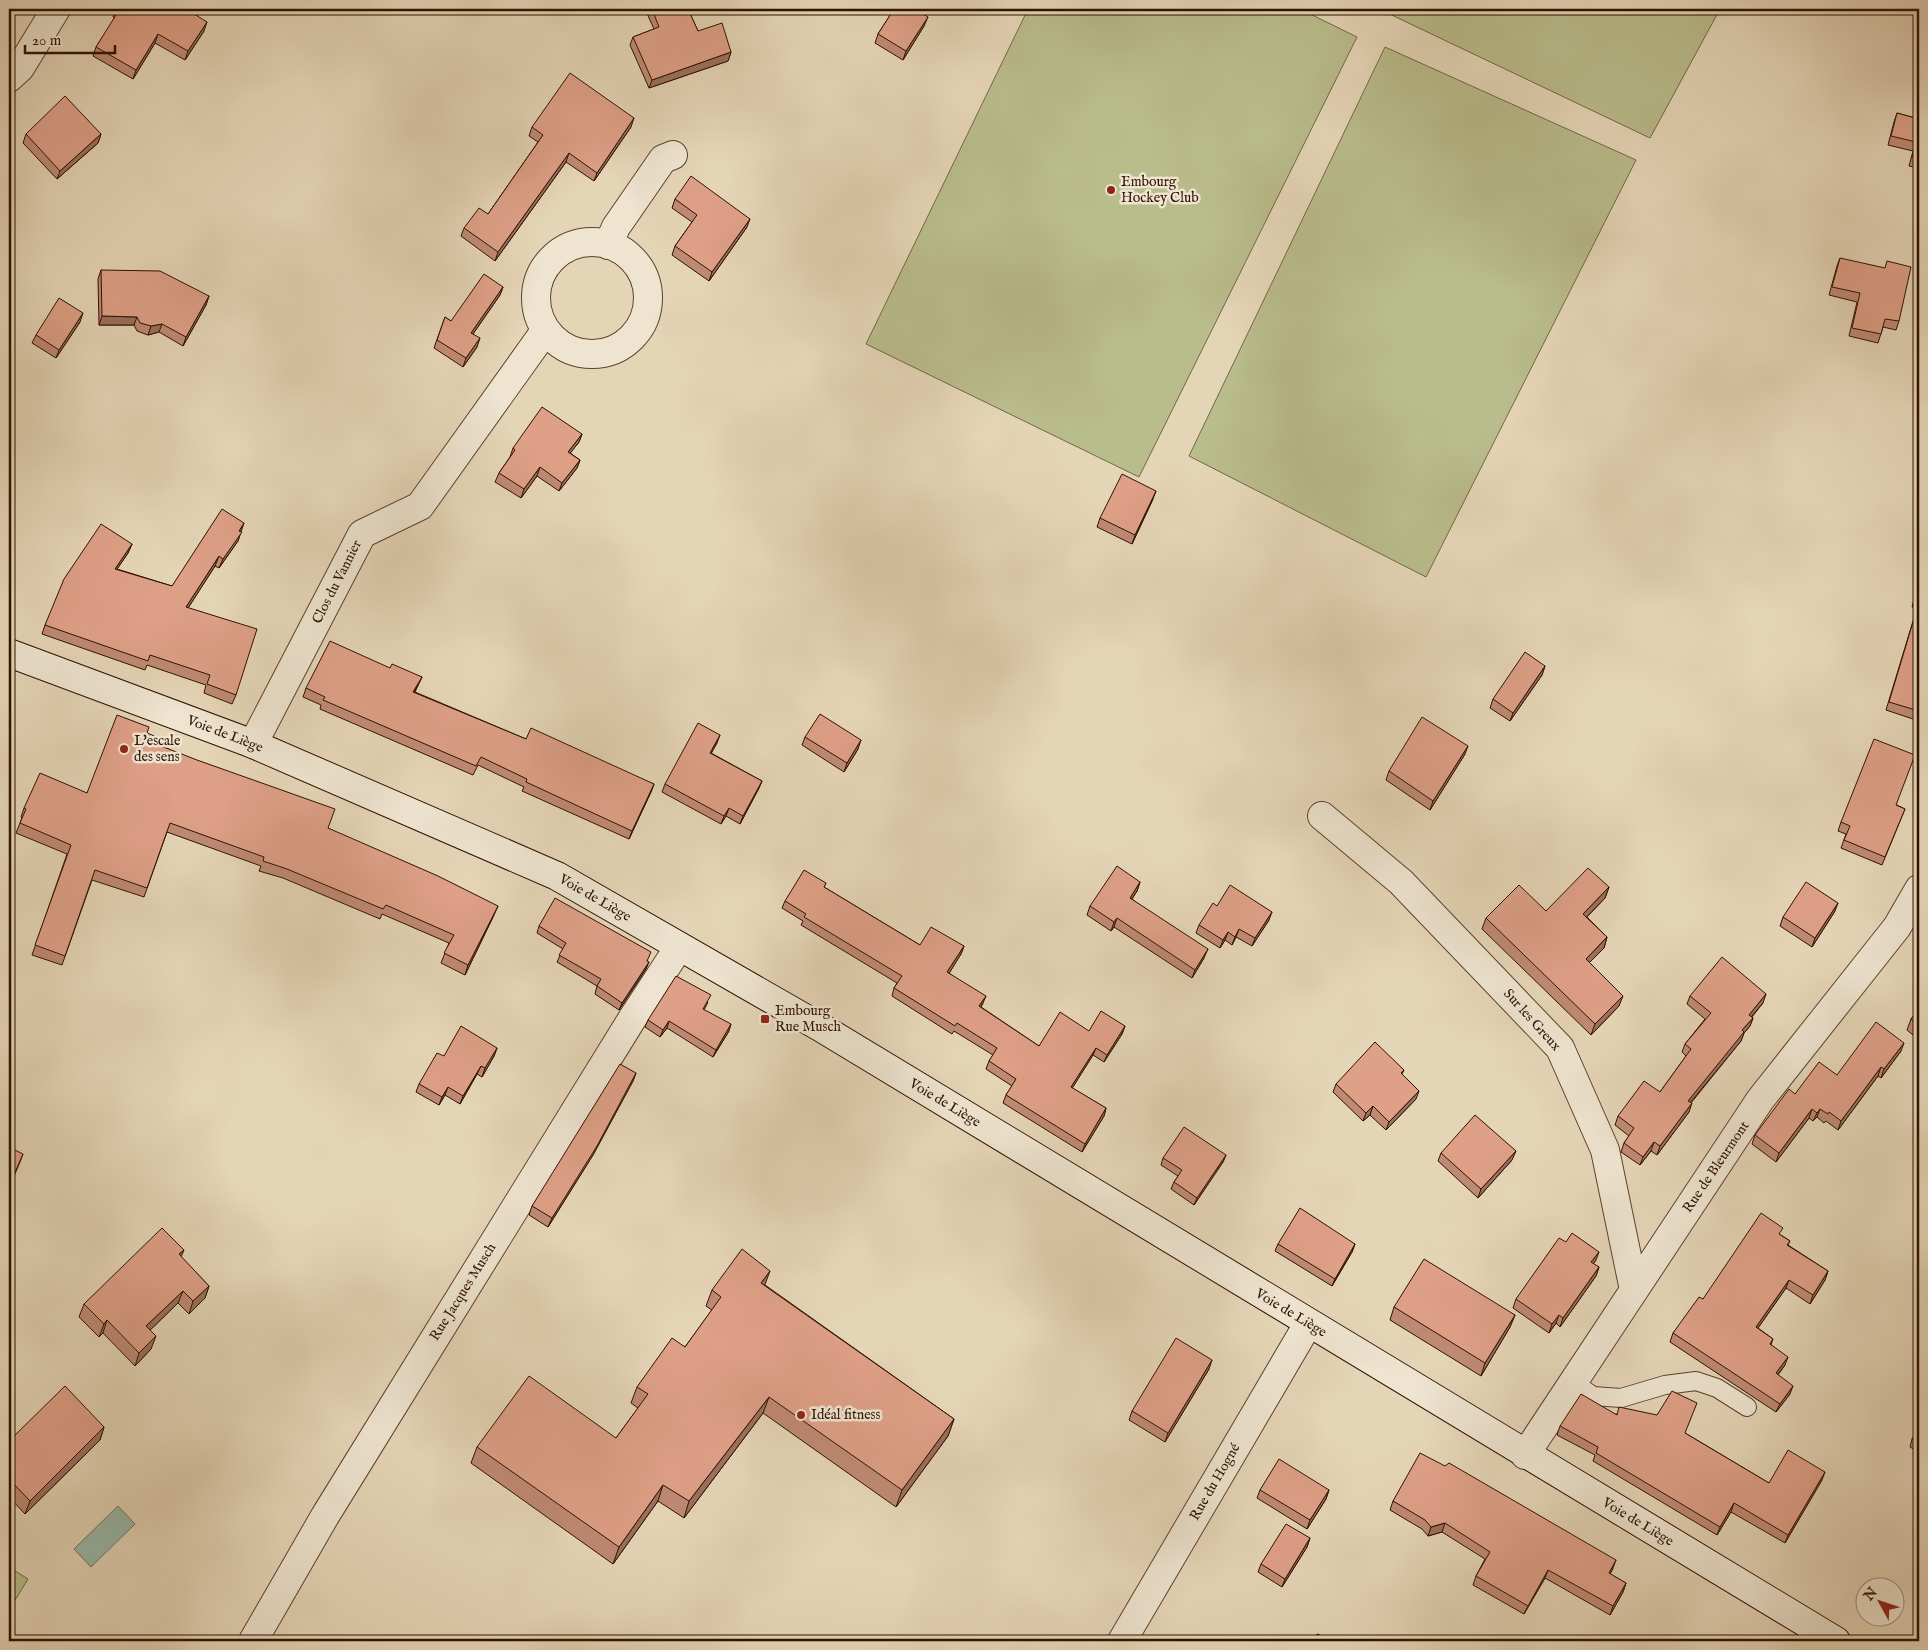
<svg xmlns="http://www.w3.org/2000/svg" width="1928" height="1650" font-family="'IM FELL English',serif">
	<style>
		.green { fill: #b9bc8b; stroke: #746646 }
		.water { fill: #97b9a9; stroke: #6d7665 }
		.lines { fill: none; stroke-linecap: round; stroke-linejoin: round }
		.lane-casing { stroke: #5c422e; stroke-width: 20 }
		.street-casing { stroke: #5c422e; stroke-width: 30 }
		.secondary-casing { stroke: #2e1100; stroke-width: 30 }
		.lane { stroke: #eee4d0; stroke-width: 18 }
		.street { stroke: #eee4d0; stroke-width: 28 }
		.secondary { stroke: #eee4d0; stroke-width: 28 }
		.wall { fill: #bf8a74; stroke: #2e1100 }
		.shaded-wall { fill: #9b705e; stroke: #2e1100 }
		.building { fill: #dea087; stroke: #2e1100 }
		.poi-dot { fill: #8f2418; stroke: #eee4d0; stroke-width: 2 }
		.labels { text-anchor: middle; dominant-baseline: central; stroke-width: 5; stroke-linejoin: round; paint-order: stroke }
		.poi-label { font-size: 14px; fill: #2e1100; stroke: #eee4d0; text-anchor: start }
		.street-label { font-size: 14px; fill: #2e1100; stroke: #eee4d0 }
	</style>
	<rect width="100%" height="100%" fill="#e5d5b7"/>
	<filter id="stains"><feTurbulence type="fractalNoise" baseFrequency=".004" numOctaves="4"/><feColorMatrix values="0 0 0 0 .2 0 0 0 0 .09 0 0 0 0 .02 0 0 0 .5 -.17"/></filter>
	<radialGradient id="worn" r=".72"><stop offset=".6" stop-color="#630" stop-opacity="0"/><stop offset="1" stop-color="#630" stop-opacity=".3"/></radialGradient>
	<path class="green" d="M1028 9H1300L1357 37 1139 477 866 344Z
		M1379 9H1720L1650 138Z
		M1385 47 1636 160 1426 577 1189 456Z
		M9 1567 28 1579 9 1610Z"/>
	<path class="water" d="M118 1506 135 1524 91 1567 74 1549Z"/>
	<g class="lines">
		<g class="lane-casing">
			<path id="lane" d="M1574 1383 1593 1396 1621 1398 1665 1385 1696 1381 1717 1388 1747 1407"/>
		</g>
		<g class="street-casing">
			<path id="street" d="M9 78 20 68 56 9
				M536 298a56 56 0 1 1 112 0a56 56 0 1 1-112 0Z
				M608 245 616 227 663 159 673 155
				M253 744 362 534 420 506 545 331
				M1322 816 1401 882 1560 1048 1605 1150 1634 1290
				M1525 1455 1760 1100 1897 927 1919 889
				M253 1641 325 1516 632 1019 679 947
				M1122 1641 1308 1324"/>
		</g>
		<g class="secondary-casing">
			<path id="secondary" d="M9 653 253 744 557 876 820 1027 1836 1641"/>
		</g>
		<use href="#lane" class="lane"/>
		<use href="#street" class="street"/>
		<use href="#secondary" class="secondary"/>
	</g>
	<path class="wall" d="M116 9H163L204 31 185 60 155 43 133 79 93 56 96 47 115 18 113 17Z
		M645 9H688L698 31 731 52 728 61 649 88 630 45 633 37 654 29Z
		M894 9H929L924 15V26L903 60 875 43 878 34Z
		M1897 113 1919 119V168L1909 166 1913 151 1888 145 1894 122Z
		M532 127H631L594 181 566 162 495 261 461 236 464 228 488 214 538 142 529 136Z
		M26 134H101L98 143 57 179 23 143Z
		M675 199 747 227 709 281 672 255 675 246 692 222 672 208Z
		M1840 258 1899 321 1896 330 1883 327 1878 343 1849 336 1857 302 1829 295 1837 266Z
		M101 270 209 296 206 305 183 346 159 332 148 335 137 331 134 325H99L98 279Z
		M503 287 500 295 473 334 477 347 463 367 434 348 445 317 451 321Z
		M80 322 56 358 32 343 36 335Z
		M1919 384V400L1916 399Z
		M582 434 579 442 570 453 580 460 577 468 559 491 537 476 521 498 495 482 499 473 510 457 513 448Z
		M1919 436V455L1915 454Z
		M1153 499 1132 544 1097 527 1100 518Z
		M241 531 238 541 219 568 215 566 188 608 236 695 232 704 204 693 206 685 147 665 145 670 42 634 45 625 132 544 128 553 117 569 172 586Z
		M1919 581V721L1886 710 1917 608 1912 607Z
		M1545 666 1542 675 1510 721 1490 708 1493 699Z
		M390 668 422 677 415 692 526 739 654 784 651 792 629 839 522 791 524 787 478 765 473 775 320 709 321 705 303 697 306 688Z
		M147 733 162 746 328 828 494 915 465 975 441 963 449 943 382 914 380 919 283 878 259 871 261 866 167 832 144 897 92 880 62 965 32 955 67 854 16 833 22 818 21 817 24 808 87 793Z
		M805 737 858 749 844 772 802 745Z
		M717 743 711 753 762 781 759 788 740 824 726 816 721 824 662 792 665 784Z
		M1465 754 1430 810 1386 780 1389 771Z
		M1897 805 1905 809 1882 865 1841 848 1846 834 1838 831 1841 822Z
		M1140 882 1137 891 1132 899 1204 958 1192 978 1114 927 1111 931 1087 915 1090 906Z
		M826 883 824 887 920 945 964 946 961 954 949 973 983 1003 981 1007 1039 1046 1089 1031 1125 1026 1122 1034 1104 1062 1093 1055 1072 1088 1106 1108 1104 1116 1082 1152 1003 1103 1006 1095 1012 1086 986 1069 989 1061 993 1055 954 1031 952 1034 892 996 894 988 897 983 801 925 803 921 782 908 785 901Z
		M1609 887 1605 898 1587 917 1607 937 1604 948 1589 962 1619 1006 1591 1035 1482 929 1486 918 1546 911Z
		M1217 906 1269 920 1252 946 1236 937 1232 945 1225 940 1220 948 1196 933 1199 925Z
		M1835 911 1812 947 1780 926 1783 917Z
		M539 926 648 961 646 969 619 1010 595 994 597 986 557 962 563 949 537 933Z
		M1690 996 1763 1003 1752 1017 1753 1018 1750 1026 1744 1033 1741 1041 1691 1103 1689 1112 1657 1155 1651 1151 1640 1165 1621 1152 1624 1143 1629 1136 1615 1125 1618 1116 1660 1092 1686 1056 1682 1052 1685 1044 1705 1019 1687 1004Z
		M708 1002 704 1010 729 1031 713 1057 667 1028 660 1037 645 1027 648 1020Z
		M1919 1009V1040L1907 1030 1911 1019Z
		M497 1048 494 1056 482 1077 477 1074 460 1104 445 1095 439 1105 416 1092 419 1084 444 1056Z
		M1901 1051 1881 1078 1878 1076 1838 1130 1826 1121 1824 1123 1817 1117 1813 1121 1809 1118 1776 1162 1752 1144 1755 1135 1795 1094 1837 1075Z
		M1404 1070 1402 1074 1416 1099 1386 1130 1370 1115 1363 1121 1333 1092 1336 1084Z
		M636 1073 633 1081 593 1155 548 1227 529 1215 532 1206Z
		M1441 1153 1512 1160 1478 1198 1438 1161Z
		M1226 1155 1223 1162 1194 1205 1171 1189 1174 1182 1178 1176 1161 1165 1163 1158Z
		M1781 1235 1790 1241 1788 1245 1828 1271 1825 1280 1810 1304 1786 1288 1758 1328 1773 1339 1771 1345 1785 1365 1778 1375 1790 1394 1776 1412 1670 1342 1673 1333 1703 1299Z
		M1278 1244H1355L1352 1252 1332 1286 1275 1251Z
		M181 1257 209 1286 205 1298 189 1314 178 1303 150 1330 151 1349 135 1366 103 1333 99 1337 79 1317 84 1304Z
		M1596 1260 1593 1264 1599 1267 1596 1276 1560 1327 1556 1323 1549 1333 1513 1308 1516 1299Z
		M765 1285 954 1419 948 1436 896 1507 763 1413 684 1518 658 1501 613 1564 471 1463 477 1447 616 1438 638 1408 631 1403 637 1387 685 1347 712 1310 706 1306 712 1290Z
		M1394 1307 1515 1315 1510 1327 1481 1376 1390 1320Z
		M1209 1369 1165 1442 1129 1420 1132 1411Z
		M1617 1414 1685 1433 1769 1483 1822 1480 1785 1543 1731 1512 1717 1535 1593 1461 1595 1455 1557 1435 1560 1426Z
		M104 1427 100 1440 25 1514 9 1497V1441Z
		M1919 1427V1452L1910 1447 1912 1439Z
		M1260 1490H1329L1326 1499 1307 1529 1257 1498Z
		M1393 1501 1613 1568 1610 1574 1626 1583 1623 1592 1610 1615 1545 1578 1524 1614 1473 1585 1476 1576 1485 1559 1442 1532 1428 1536 1422 1529 1390 1510Z
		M1310 1538 1307 1547 1282 1587 1258 1572 1261 1564Z"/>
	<path class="shaded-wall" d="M926 9H929L920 23 923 14Z
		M928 17 924 26 903 60 906 51Z
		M207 22 204 31 185 60 188 51Z
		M158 34 155 43 133 79 136 70Z
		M731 52 728 61 649 88 652 80Z
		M634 118 631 127 594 181 597 173Z
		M101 134 98 143 57 179 60 171Z
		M569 153 566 162 495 261 498 252Z
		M750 219 747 227 709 281 712 272Z
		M503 287 500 295 468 341 471 333Z
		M209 296 206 305 183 346 186 337Z
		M83 313 80 322 56 358 59 350Z
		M102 316 137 317 134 325H99Z
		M162 324 159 332 148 335 151 326Z
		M480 338 477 347 463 367 466 358Z
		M582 434 579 442 565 460 568 452Z
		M580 460 577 468 559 491 562 483Z
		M540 467 537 476 521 498 524 489Z
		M1156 491 1153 499 1132 544 1135 535Z
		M244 523 238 541 219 568 223 559Z
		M132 544 128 553 111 578 115 569Z
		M219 556 215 566 183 616 186 607Z
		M1545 666 1542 675 1510 721 1513 713Z
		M422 677 418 685 410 700 413 692Z
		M720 735 717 743 707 761 710 753Z
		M861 740 858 749 844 772 847 763Z
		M1468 746 1465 754 1430 810 1433 801Z
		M762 781 759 788 740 824 743 816Z
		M654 784 651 792 629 839 632 831Z
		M729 808 726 816 721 824 724 816Z
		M1140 882 1137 891 1127 906 1130 898Z
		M1609 887 1605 898 1580 924 1583 914Z
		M1838 903 1835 911 1812 947 1815 938Z
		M498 906 494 915 465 975 468 965Z
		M1272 912 1269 920 1252 946 1255 938Z
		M1117 918 1114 927 1111 931 1114 922Z
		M1239 929 1236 937 1232 945 1235 937Z
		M1228 932 1225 940 1220 948 1223 940Z
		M1607 937 1604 948 1582 970 1586 959Z
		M964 946 961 954 945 980 947 972Z
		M1208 949 1204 958 1192 978 1195 970Z
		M649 962 646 969 619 1010 622 1003Z
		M1766 994 1763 1003 1746 1023 1749 1015Z
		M986 996 983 1003 977 1014 979 1006Z
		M1623 996 1619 1006 1591 1035 1595 1024Z
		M1753 1018 1750 1026 1744 1033 1741 1041 1685 1109 1688 1101 1742 1030Z
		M669 1021 667 1028 660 1037 663 1030Z
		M731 1024 729 1031 713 1057 716 1050Z
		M1125 1026 1122 1034 1104 1062 1107 1055Z
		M1904 1043 1901 1051 1881 1078 1884 1069Z
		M497 1048 494 1056 482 1077 485 1068Z
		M1096 1048 1093 1055 1068 1095 1071 1087Z
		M481 1066 477 1074 460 1104 463 1096Z
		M1881 1067 1878 1076 1838 1130 1841 1121Z
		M636 1073 633 1081 593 1155 548 1227 552 1218Z
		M448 1087 445 1095 439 1105 442 1097Z
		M1419 1091 1416 1099 1386 1130 1389 1122Z
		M1692 1103 1689 1112 1657 1155 1660 1146Z
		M1373 1106 1370 1115 1363 1121 1366 1113Z
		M1106 1108 1104 1116 1082 1152 1085 1144Z
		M1812 1109 1809 1118 1776 1162 1779 1153Z
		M1820 1109 1817 1117 1813 1121 1817 1113Z
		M1654 1142 1651 1151 1640 1165 1643 1157Z
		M1516 1151 1512 1160 1478 1198 1481 1189Z
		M23 1154 20 1162 9 1188V1186Z
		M1226 1155 1223 1162 1194 1205 1197 1198Z
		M1355 1244 1352 1252 1332 1286 1335 1279Z
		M184 1250 179 1262V1254Z
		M1599 1252 1596 1260 1588 1271 1591 1262Z
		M1599 1267 1596 1276 1560 1327 1563 1318Z
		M770 1271 764 1287 761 1283Z
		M1828 1271 1825 1280 1810 1304 1813 1295Z
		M1789 1280 1786 1288 1753 1335 1756 1327Z
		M209 1286 205 1298 189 1314 193 1301Z
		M183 1291 178 1303 142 1338 146 1326Z
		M1515 1315 1510 1327 1481 1376 1485 1363Z
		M1559 1315 1556 1323 1549 1333 1552 1324Z
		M107 1320 103 1333 99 1337 104 1324Z
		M156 1336 151 1349 135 1366 139 1353Z
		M1788 1357 1785 1365 1772 1382 1776 1373Z
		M1212 1360 1209 1369 1165 1442 1168 1433Z
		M1793 1386 1790 1394 1776 1412 1780 1404Z
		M769 1397 763 1413 684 1518 689 1501Z
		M954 1419 948 1436 896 1507 902 1490Z
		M104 1427 100 1440 25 1514 30 1501Z
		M1825 1472 1822 1480 1785 1543 1788 1535Z
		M663 1485 658 1501 613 1564 619 1547Z
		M1329 1490 1326 1499 1307 1529 1310 1520Z
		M1734 1503 1731 1512 1717 1535 1720 1527Z
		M1445 1523 1442 1532 1428 1536 1431 1527Z
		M1310 1538 1307 1547 1282 1587 1285 1579Z
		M1616 1560 1613 1568 1606 1582 1609 1573Z
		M1548 1570 1545 1578 1524 1614 1528 1606Z
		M1626 1583 1623 1592 1610 1615 1613 1606Z"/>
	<path class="building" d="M117 9H163L167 11 168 9H186L207 22 188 51 158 34 136 70 96 47 119 10Z
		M652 9H688L698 31 722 23 731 52 652 80 633 37 659 27Z
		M894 9H926L923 14 928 17 906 51 878 34Z
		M570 73 634 118 597 173 569 153 498 252 464 228 479 208 488 214 543 135 532 127Z
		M65 96 101 134 60 171 26 134Z
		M1897 113 1919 119V159L1912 157 1916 142 1891 136Z
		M691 176 750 219 712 272 675 246 697 215 675 199Z
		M1840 258 1885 268 1887 261 1911 267 1899 321 1885 319 1881 334 1852 328 1860 293 1832 287Z
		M101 270 160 271 209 296 186 337 162 324 151 326 140 323 137 317 102 316Z
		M484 274 503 287 471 333 480 338 466 358 437 340 445 317 451 321Z
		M59 298 83 313 59 350 36 335Z
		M542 407 582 434 568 452 580 460 562 483 540 467 524 489 499 473 515 450 513 448Z
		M1122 474 1156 491 1135 535 1100 518Z
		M222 509 244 523 239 531 242 532 223 559 219 556 186 607 257 629 236 695 207 684 210 675 150 655 148 661 45 625 64 579 101 524 132 544 115 569 172 586Z
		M1919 583V600L1915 598Z
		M1919 602V711L1889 702Z
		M330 641 390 668 392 664 422 677 413 692 526 739 531 728 654 784 632 831 526 782 527 779 481 757 476 766 323 700 325 697 306 688Z
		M1525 652 1545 666 1513 713 1493 699Z
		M820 714 861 740 847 763 805 737Z
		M117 715 149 727 147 733 164 740 161 746 197 760 335 809 328 828 438 876 498 906 468 965 444 953 454 935 386 905 383 909 287 869 263 861 264 857 170 823 147 888 95 870 65 956 35 945 71 845 20 823 26 809 24 808 40 773 87 793Z
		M1422 717 1468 746 1433 801 1389 771Z
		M698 723 720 735 710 753 762 781 743 816 729 808 724 816 665 784Z
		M1874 739 1915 755 1896 805 1905 809 1885 857 1844 840 1850 826 1841 822Z
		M1117 866 1140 882 1130 898 1208 949 1195 970 1117 918 1114 922 1090 906Z
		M1588 868 1609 887 1583 914 1607 937 1586 959 1623 996 1595 1024 1486 918 1519 885 1546 911Z
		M804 870 826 883 824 887 920 945 931 927 964 946 947 972 986 996 979 1006 1039 1046 1060 1012 1089 1031 1101 1011 1125 1026 1107 1055 1096 1048 1071 1087 1106 1108 1085 1144 1006 1095 1016 1079 989 1061 997 1048 957 1023 955 1026 894 988 902 976 804 917 806 914 785 901Z
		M1806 882 1838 903 1815 938 1783 917Z
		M1230 885 1272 912 1255 938 1239 929 1235 937 1228 932 1223 940 1199 925 1213 903 1217 906Z
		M555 898 651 952 647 961 649 962 622 1003 597 986 601 979 559 955 566 943 539 926Z
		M1722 957 1766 994 1749 1015 1753 1018 1742 1030 1744 1032 1688 1101 1692 1103 1660 1146 1654 1142 1643 1157 1624 1143 1634 1128 1618 1116 1644 1081 1660 1092 1691 1049 1685 1044 1711 1013 1690 996Z
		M676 976 711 995 703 1009 731 1024 716 1050 669 1021 663 1030 648 1020Z
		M1919 1009V1026L1911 1019Z
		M1876 1022 1904 1043 1884 1069 1881 1067 1841 1121 1829 1112 1828 1114 1820 1109 1817 1113 1812 1109 1779 1153 1755 1135 1789 1089 1795 1094 1819 1062 1837 1075Z
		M461 1026 497 1048 485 1068 481 1066 463 1096 448 1087 442 1097 419 1084 437 1053 444 1056Z
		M1375 1042 1404 1070 1401 1073 1419 1091 1389 1122 1373 1106 1366 1113 1336 1084Z
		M620 1064 636 1073 597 1146 552 1218 532 1206Z
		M1475 1115 1516 1151 1481 1189 1441 1153Z
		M1184 1127 1226 1155 1197 1198 1174 1182 1182 1170 1163 1158Z
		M9 1147 23 1154 9 1186Z
		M1300 1208 1355 1244 1335 1279 1278 1244Z
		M1761 1213 1783 1228 1779 1234 1790 1241 1787 1245 1828 1271 1813 1295 1789 1280 1756 1327 1773 1339 1770 1344 1788 1357 1776 1373 1793 1386 1780 1404 1673 1333 1699 1297 1703 1299Z
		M162 1228 184 1250 179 1254 209 1286 193 1301 183 1291 146 1326 156 1336 139 1353 107 1320 104 1324 84 1304Z
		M1572 1233 1599 1252 1591 1262 1599 1267 1563 1318 1559 1315 1552 1324 1516 1299 1559 1238 1566 1242Z
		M742 1249 770 1271 761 1283 954 1419 902 1490 769 1397 689 1501 663 1485 619 1547 477 1447 529 1376 616 1438 648 1394 637 1387 672 1338 685 1347 721 1297 712 1290Z
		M1424 1259 1515 1315 1485 1363 1394 1307Z
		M1176 1338 1212 1360 1168 1433 1132 1411Z
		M65 1386 104 1427 30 1501 9 1479V1441Z
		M1672 1391 1697 1403 1685 1433 1769 1483 1788 1450 1825 1472 1788 1535 1734 1503 1720 1527 1596 1453 1598 1447 1560 1426 1581 1394 1617 1415 1619 1407 1657 1415Z
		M1919 1427V1443L1912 1439Z
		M1420 1453 1445 1466 1449 1463 1616 1560 1609 1573 1626 1583 1613 1606 1548 1570 1528 1606 1476 1576 1490 1552 1445 1523 1431 1527 1425 1520 1393 1501Z
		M1279 1459 1329 1490 1310 1520 1260 1490Z
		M1286 1524 1310 1538 1285 1579 1261 1564Z
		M1317 1634 1336 1641H1314Z
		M1725 1635 1735 1641H1721Z"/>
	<g class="poi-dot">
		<circle cx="1111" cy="190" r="5"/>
		<circle cx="124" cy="749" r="5"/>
		<rect x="760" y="1014" width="10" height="10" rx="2.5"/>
		<circle cx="801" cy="1415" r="5"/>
	</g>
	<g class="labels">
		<g class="poi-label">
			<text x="1121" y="182">Embourg<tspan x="1121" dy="16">Hockey Club</tspan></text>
			<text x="134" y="741">L'escale<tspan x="134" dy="16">des sens</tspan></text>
			<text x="775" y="1011">Embourg<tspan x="775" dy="16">Rue Musch</tspan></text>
			<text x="811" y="1415">Idéal fitness</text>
		</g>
		<g class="street-label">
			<text transform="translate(337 582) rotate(-63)">Clos du Vannier</text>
			<text transform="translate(225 734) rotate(21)">Voie de Liège</text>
			<text transform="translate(595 898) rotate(30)">Voie de Liège</text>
			<text transform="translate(1532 1020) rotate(48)">Sur les Greux</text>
			<text transform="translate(945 1103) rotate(31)">Voie de Liège</text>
			<text transform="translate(1716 1167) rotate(-56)">Rue de Bleurmont</text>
			<text transform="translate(463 1292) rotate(-58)">Rue Jacques Musch</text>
			<text transform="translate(1291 1313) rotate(31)">Voie de Liège</text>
			<text transform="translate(1215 1482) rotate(-60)">Rue du Hogné</text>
			<text transform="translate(1638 1522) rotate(31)">Voie de Liège</text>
		</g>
	</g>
	<rect width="1928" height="1650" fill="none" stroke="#e5d5b7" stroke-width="30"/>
	<rect x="10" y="10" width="1908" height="1630" fill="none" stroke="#2e1100" stroke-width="2.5"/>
	<rect x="15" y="15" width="1898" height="1620" fill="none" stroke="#2e1100"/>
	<g transform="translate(1880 1602) rotate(310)"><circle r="24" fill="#eee4d0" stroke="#a1907d"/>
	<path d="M0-4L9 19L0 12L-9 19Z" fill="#8f2418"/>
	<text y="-8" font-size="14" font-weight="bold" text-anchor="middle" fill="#2e1100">N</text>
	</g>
	<path d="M25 45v8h90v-8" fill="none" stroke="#2e1100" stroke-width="2.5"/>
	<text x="32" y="45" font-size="15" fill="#2e1100" stroke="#eee4d0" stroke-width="4" paint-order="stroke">20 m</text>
	<rect width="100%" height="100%" filter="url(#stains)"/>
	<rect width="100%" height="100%" fill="url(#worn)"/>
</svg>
